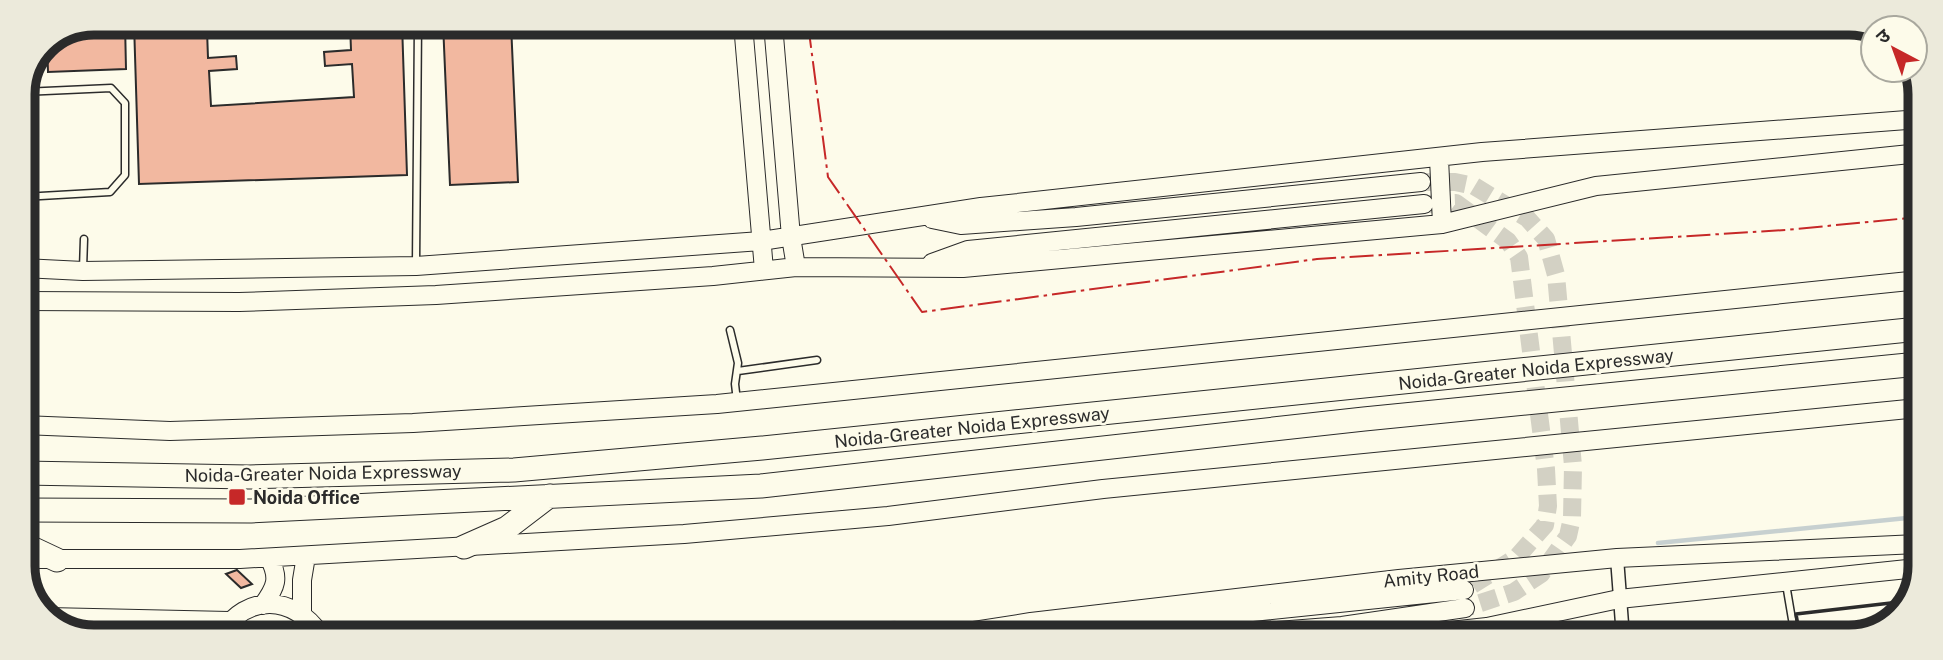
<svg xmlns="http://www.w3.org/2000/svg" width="1943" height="660" font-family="'Public Sans','Noto Sans Devanagari',sans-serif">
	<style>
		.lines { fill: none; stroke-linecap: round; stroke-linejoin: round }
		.stream { stroke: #c7d0d0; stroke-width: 4.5 }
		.building { fill: #f2b8a0; stroke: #2b2b2b; stroke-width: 2 }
		.secondary-tunnel { stroke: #d3d1c4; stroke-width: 18; stroke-dasharray: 18 9; stroke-linecap: butt }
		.lane-casing { stroke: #2b2b2b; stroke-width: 9 }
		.street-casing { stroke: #2b2b2b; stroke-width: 15 }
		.secondary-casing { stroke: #2b2b2b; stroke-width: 20 }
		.highway-casing { stroke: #2b2b2b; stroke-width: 25 }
		.lane { stroke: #fdfbea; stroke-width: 6 }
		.street { stroke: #fdfbea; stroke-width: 12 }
		.secondary { stroke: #fdfbea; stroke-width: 18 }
		.highway { stroke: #fdfbea; stroke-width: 23 }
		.wall { stroke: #2b2b2b; stroke-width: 3.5 }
		.power { stroke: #c62828; stroke-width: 2; stroke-dasharray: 24 5 3.5 5; stroke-linecap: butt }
		.poi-dot { fill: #c62828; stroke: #fdfbea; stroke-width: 2.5 }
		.labels { text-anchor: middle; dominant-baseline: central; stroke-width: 5; stroke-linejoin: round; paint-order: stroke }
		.street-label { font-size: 18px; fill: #2b2b2b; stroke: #fdfbea }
		.poi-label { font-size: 18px; font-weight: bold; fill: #2b2b2b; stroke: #fdfbea; text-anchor: start }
		.rim { fill: none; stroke: #2b2b2b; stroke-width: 9 }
	</style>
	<rect width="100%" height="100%" fill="#fdfbea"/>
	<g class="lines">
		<path class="stream" d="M1658 543 1917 517
			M710 635 895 623"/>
	</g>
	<path class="building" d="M94 23H125L126 69 48 72 47 42Z
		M134 23H236V28L207 30 208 58 236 56 237 69 209 71 211 106 354 97 352 64 325 66 324 52 351 50 350 23H402L407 175 139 184Z
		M443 23 511 24 518 182 450 185Z
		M237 570 252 584 241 588 226 574Z"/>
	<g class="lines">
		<path class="secondary-tunnel" d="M1421 182H1455L1474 186 1527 218 1546 239 1556 275 1573 466 1572 518 1568 536 1541 574 1514 592 1465 608
			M1428 204 1456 203 1508 241 1519 257 1546 469 1548 506 1545 525 1517 557 1464 590"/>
		<g class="lane-casing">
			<path id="lane" d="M23 92 111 88 125 103V175L110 192 23 197
				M416 264 418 23
				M83 269 84 239
				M730 330 738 363 735 384 737 401
				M738 371 817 360
				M1786 584 1795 637"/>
		</g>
		<g class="street-casing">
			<path id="street" d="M1617 558 1623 637"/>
		</g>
		<g class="secondary-casing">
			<path id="secondary" d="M743 24 764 270
				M773 24 791 237 796 267
				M1439 158 1442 224
				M932 219 961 225 1076 217 1421 182
				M932 263 968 250 1424 204
				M23 268 83 271 416 266 761 241 981 207 1482 152 1920 119
				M23 301 239 302 436 295 713 276 796 267 963 268 1442 224 1596 186 1920 153
				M23 425 170 431 413 423 717 404 1919 280
				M23 559H240L684 534 888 516 1103 489 1918 408
				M263 605C276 587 280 578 269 558
				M302 614V580L306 556
				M48 617 229 621
				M221 634C247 593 293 595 320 634
				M948 635 1031 622 1399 579 1617 558 1917 544
				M1024 636 1464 590
				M1214 636 1342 626 1465 608
				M1404 636 1487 627 1619 599 1917 568"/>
		</g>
		<g class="highway-casing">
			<path id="highway" d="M23 473 249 477 514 470 762 448 1918 329
				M23 510 251 511 761 486 1364 419 1918 364
				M23 544 57 560
				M464 547 507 528 549 496"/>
		</g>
		<use href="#lane" class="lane"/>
		<use href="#street" class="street"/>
		<use href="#secondary" class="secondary"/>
		<use href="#highway" class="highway"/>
		<path class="wall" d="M1800 637 1796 614 1908 601"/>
		<path class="power" d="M808 24 828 177 922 312 1317 259 1786 230 1919 217"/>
	</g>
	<rect class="poi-dot" x="228" y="488" width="18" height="18" rx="3.5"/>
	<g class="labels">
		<g class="street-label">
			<text transform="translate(1536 369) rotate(-6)">Noida-Greater Noida Expressway</text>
			<text transform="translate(972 427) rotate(-6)">Noida-Greater Noida Expressway</text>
			<text transform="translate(323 473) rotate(-1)">Noida-Greater Noida Expressway</text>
			<text transform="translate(1431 576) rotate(-6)">Amity Road</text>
		</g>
		<g class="poi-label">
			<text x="253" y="497">Noida Office</text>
		</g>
	</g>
	<path d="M0 0H1943V660H0ZM94 35H1849A59 59 0 0 1 1908 94V566A59 59 0 0 1 1849 625H94A59 59 0 0 1 35 566V94A59 59 0 0 1 94 35Z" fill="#eceadb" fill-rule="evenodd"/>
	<path class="rim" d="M94 35H1849A59 59 0 0 1 1908 94V566A59 59 0 0 1 1849 625H94A59 59 0 0 1 35 566V94A59 59 0 0 1 94 35Z"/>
	<g transform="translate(1894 49) rotate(319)"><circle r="33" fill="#fdfbea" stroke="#a9a89e" stroke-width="2"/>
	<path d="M0-5L12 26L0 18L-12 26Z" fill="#c62828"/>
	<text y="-10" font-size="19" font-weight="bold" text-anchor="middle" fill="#2b2b2b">उ</text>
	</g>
</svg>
